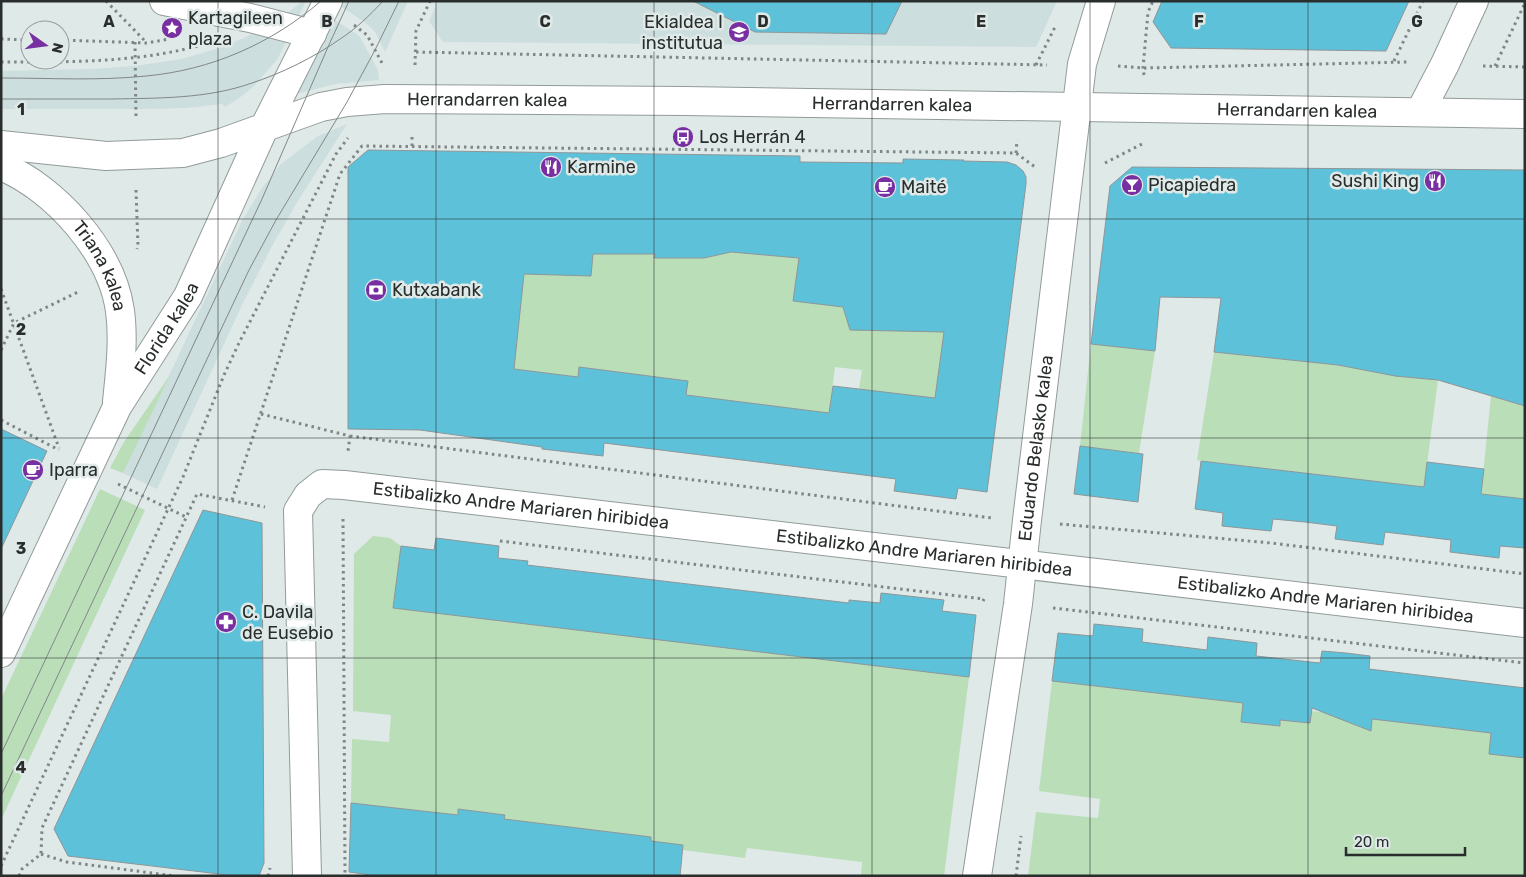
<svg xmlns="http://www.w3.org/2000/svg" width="1526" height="877" font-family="Rubik,sans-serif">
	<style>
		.built { fill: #ccdedd }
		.green { fill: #b9deb8 }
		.building { fill: #5dc1d9; stroke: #8e9698; fill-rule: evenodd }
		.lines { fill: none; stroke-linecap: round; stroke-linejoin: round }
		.minor-casing { stroke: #929b9a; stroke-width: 30 }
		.major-casing { stroke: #929b9a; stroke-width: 30 }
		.path { stroke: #7f8685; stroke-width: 3; stroke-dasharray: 2.5 4; stroke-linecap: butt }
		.minor { stroke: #fff; stroke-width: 28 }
		.major { stroke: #fff; stroke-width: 28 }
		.tram { stroke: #818887; stroke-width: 1 }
		.grid { fill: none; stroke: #292d2c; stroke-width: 1; stroke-opacity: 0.55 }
		.labels { text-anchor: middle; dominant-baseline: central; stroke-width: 5; stroke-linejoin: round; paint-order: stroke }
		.poi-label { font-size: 18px; fill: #292d2c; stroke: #dfe9e8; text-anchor: start }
		.street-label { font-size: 18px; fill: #292d2c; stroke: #dfe9e8 }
		.grid-label { font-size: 16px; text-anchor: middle; font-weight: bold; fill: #292d2c; stroke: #dfe9e8; stroke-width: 5; stroke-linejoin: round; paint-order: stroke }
	</style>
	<rect width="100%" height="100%" fill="#dfe9e8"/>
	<path class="built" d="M303 1H306L277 60 254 86 238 99 225 107 222 104 186 108 154 109H1V71L91 69 135 66 182 59 216 49 244 38 279 19Z
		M337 1H408L385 52 375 32 367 24 336 3Z
		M438 1H1057L1036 47 443 42 429 21Z
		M330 17 358 35 361 39 378 70 379 80 335 84 293 95Z
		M347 124 296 204 271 248 243 303 157 489 123 473 242 221 262 188 280 165 298 151 318 136Z"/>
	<path class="green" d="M731 252 799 258 793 301 946 320 938 377 995 429 859 389 862 370 835 367 829 413 686 395 687 381 579 367 578 377 514 369 524 274 590 276 593 254H655V258H704Z
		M1091 344 1155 351 1139 453 1080 446Z
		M1214 352 1338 365 1388 375 1438 380 1424 487 1197 460Z
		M170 375 123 473 110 468 124 442Z
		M1491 396 1525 406V499L1481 494Z
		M100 489 145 510 1 820V699Z
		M373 536 390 538 401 546 394 608 969 677 944 876H861L862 862 747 848 745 858 683 850V845L651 841V837L504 819 505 815 458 809V815L351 803 352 739 389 742 391 715 353 711 354 554Z
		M1052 681 1243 703 1241 722 1276 726H1280V720L1309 723 1311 711 1362 717V727L1365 729 1371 728 1372 719 1491 733 1490 754 1525 758V876H1028L1036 812 1098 818 1100 799 1039 791Z"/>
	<path class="building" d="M693 1H902L886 34 755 32Z
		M1162 1H1409L1386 51 1171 48 1153 22Z
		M368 150 800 156V162L903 163V159L964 160 963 161 1007 162 1016 165 1023 171 1026 177V184L987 492 958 488 956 499 894 491 896 479 604 443 603 456 542 449V447L420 430 348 429V167ZM731 252 799 258 793 301 843 307 850 330 944 332 935 398 833 386 829 413 686 395 688 381 579 367 578 377 514 369 524 274 591 276 593 254H655L654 258H704Z
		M1132 167 1525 170V406L1438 380 1395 376 1338 365 1214 352 1221 298 1160 297 1155 351 1091 344 1110 186Z
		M1 429 47 451 1 549Z
		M1080 446 1143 454 1138 502 1074 494Z
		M1201 461 1424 487 1427 462 1484 469 1481 494 1525 499V548L1500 546 1499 558 1450 552 1451 540 1385 532 1383 545 1335 539 1337 526 1305 522 1273 519 1271 531 1222 526 1223 513 1195 509Z
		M203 510 262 523 264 863 259 876H236L68 856 54 829Z
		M436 538 499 546 498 558 528 561 527 565 849 603V600L880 603 881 593 944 600 942 611 976 615 969 677 393 608 401 546 434 550Z
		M1094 624 1143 629 1142 642 1207 650 1208 637 1257 643 1256 656 1320 663 1322 651 1346 653 1370 656 1369 669 1525 688V758L1489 754 1491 733 1372 719 1371 731 1312 708 1310 723 1280 720V726L1241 722 1243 703 1052 681 1058 633 1093 636Z
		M351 803 458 815V809L505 815 504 819 651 837V841L683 845 680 876H378L349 872Z"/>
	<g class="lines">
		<g class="minor-casing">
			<g id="minor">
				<path d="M164 1 250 18 312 34"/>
				<path d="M1420 112 1445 64 1474 1"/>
				<path id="s1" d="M307 876 298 511 308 495 322 484 344 485 1525 623"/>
				<path id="s2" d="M977 876 1018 604 1027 520 1082 64 1101 1"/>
			</g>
		</g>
		<g class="major-casing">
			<g id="major">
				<path id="s3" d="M1 145 106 156 183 153 221 143 321 107 347 102 385 99 685 101 1525 114"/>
				<path id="s4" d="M1 166C55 188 112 252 120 311 124 340 120 372 117 402"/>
				<path id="s5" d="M1 653 117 407 188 296 264 128 328 1"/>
			</g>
		</g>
		<path class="path" d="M106 1 146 42
			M354 25 367 35 382 63
			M1 39 30 40
			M60 40 147 43 169 39
			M135 42 136 119
			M416 52 1047 65
			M1394 61 1423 1
			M1 62C70 62 135 63 202 45
			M415 65 416 31 430 1
			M1036 65 1055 27
			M1118 66 1143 68 1407 62
			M1483 66 1525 67
			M1495 66 1525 3
			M1144 75 1143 68 1148 12 1153 1
			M412 146V134
			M1016 153 1017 140
			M1105 163 1142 144
			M136 190 138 246 137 249
			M1 289 59 448
			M1 350 14 323 78 292
			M261 414 350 436 348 451
			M1 420 59 450
			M350 436 992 518
			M118 484 186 517
			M232 500 340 174 362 146 1016 153 1035 167
			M343 519 345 876
			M1060 524 1271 543 1525 574
			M500 541 984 599 983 601
			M1053 608 1525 663
			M41 854 67 862 175 876
			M1 866 183 477 224 375 239 343 336 154 348 138
			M19 876 22 869 41 854 42 828 197 494 265 507
			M268 876 270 868
			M1016 876 1021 836"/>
		<use href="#minor" class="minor"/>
		<use href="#major" class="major"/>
		<path class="tram" d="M1 78C49 78 98 81 146 76 211 70 271 44 321 1
			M1 99C38 99 75 99 112 99 158 98 207 99 252 83 280 74 315 57 340 39 356 29 370 15 383 1
			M1 754 262 199 328 47 349 1
			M1 796 249 270 276 220 347 102 375 50 399 1"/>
	</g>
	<path class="grid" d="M218 1V876M436 1V876M654 1V876M872 1V876M1090 1V876M1308 1V876M1 219H1525M1 438H1525M1 658H1525"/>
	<defs>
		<g id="sight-disc" transform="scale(1.125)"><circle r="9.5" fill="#782fa1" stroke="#dfe9e8"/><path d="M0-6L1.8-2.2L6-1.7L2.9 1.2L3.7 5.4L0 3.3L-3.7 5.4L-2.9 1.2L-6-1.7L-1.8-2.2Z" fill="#fff"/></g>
		<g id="school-disc" transform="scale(1.125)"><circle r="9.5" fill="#782fa1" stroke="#dfe9e8"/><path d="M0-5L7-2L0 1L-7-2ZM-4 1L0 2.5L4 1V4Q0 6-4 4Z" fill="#fff"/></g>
		<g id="bus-disc" transform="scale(1.125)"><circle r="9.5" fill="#782fa1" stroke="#dfe9e8"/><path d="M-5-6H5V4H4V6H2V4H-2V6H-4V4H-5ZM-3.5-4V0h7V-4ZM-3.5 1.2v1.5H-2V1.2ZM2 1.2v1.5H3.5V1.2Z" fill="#fff"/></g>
		<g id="restaurant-disc" transform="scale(1.125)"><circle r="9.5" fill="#782fa1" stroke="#dfe9e8"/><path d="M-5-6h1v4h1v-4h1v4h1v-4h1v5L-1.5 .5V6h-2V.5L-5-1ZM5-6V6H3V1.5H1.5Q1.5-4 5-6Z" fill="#fff"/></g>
		<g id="bar-disc" transform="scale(1.125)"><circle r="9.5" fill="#782fa1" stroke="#dfe9e8"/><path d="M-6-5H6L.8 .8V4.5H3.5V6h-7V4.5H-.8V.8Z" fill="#fff"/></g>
		<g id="cafe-disc" transform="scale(1.125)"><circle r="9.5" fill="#782fa1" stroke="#dfe9e8"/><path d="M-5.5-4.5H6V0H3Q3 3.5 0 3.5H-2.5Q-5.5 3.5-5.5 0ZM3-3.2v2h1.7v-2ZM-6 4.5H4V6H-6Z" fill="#fff"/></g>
		<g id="bank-disc" transform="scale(1.125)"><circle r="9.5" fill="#782fa1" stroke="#dfe9e8"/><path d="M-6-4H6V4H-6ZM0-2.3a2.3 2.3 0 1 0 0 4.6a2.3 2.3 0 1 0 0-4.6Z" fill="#fff"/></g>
		<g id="pharmacy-disc" transform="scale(1.125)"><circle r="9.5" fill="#782fa1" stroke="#dfe9e8"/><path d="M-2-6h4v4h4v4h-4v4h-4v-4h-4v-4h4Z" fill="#fff"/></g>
	</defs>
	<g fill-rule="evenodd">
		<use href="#sight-disc" x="172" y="28"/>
		<use href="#school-disc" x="739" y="32"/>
		<use href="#bus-disc" x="683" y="137"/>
		<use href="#restaurant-disc" x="551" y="167"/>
		<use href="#restaurant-disc" x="1435" y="181"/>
		<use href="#bar-disc" x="1132" y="185"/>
		<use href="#cafe-disc" x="885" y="187"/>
		<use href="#bank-disc" x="376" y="290"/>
		<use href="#cafe-disc" x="33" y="470"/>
		<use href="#pharmacy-disc" x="226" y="622"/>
	</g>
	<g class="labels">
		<g class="poi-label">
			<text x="188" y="18">Kartagileen<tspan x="188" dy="21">plaza</tspan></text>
			<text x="723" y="22" text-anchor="end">Ekialdea I<tspan x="723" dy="21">institutua</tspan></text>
			<text x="699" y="137">Los Herrán 4</text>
			<text x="567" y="167">Karmine</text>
			<text x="1419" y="181" text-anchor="end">Sushi King</text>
			<text x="1148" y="185">Picapiedra</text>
			<text x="901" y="187">Maité</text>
			<text x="392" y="290">Kutxabank</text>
			<text x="49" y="470">Iparra</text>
			<text x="242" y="612">C. Davila<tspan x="242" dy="21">de Eusebio</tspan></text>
		</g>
		<g class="street-label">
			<text stroke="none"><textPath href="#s3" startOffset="495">Herrandarren kalea</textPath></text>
			<text stroke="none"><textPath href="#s3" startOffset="900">Herrandarren kalea</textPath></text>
			<text stroke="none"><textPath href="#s3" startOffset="1305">Herrandarren kalea</textPath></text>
			<text stroke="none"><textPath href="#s4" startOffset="145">Triana kalea</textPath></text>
			<text stroke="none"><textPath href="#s5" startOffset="365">Florida kalea</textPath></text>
			<text stroke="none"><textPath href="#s2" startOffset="432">Eduardo Belasko kalea</textPath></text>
			<text stroke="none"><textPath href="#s1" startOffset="602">Estibalizko Andre Mariaren hiribidea</textPath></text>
			<text stroke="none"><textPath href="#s1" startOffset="1008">Estibalizko Andre Mariaren hiribidea</textPath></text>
			<text stroke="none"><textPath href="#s1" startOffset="1412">Estibalizko Andre Mariaren hiribidea</textPath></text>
		</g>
	</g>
	<g class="grid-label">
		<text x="109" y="27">A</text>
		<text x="327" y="27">B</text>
		<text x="545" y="27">C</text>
		<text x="763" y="27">D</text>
		<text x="981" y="27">E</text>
		<text x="1199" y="27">F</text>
		<text x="1417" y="27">G</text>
		<text x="21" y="115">1</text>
		<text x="21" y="335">2</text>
		<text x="21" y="554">3</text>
		<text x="21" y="773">4</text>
	</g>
	<rect width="1526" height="877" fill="none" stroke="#292d2c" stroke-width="5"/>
	<g transform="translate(45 45) rotate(104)"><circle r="24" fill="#dfe9e8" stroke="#969e9d"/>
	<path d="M0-4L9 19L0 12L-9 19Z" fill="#782fa1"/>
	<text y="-8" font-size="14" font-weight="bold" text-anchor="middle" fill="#292d2c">N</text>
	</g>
	<path d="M1346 847v8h119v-8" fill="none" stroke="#292d2c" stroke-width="2.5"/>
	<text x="1354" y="847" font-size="15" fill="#292d2c" stroke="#dfe9e8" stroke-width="4" paint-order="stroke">20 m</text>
</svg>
